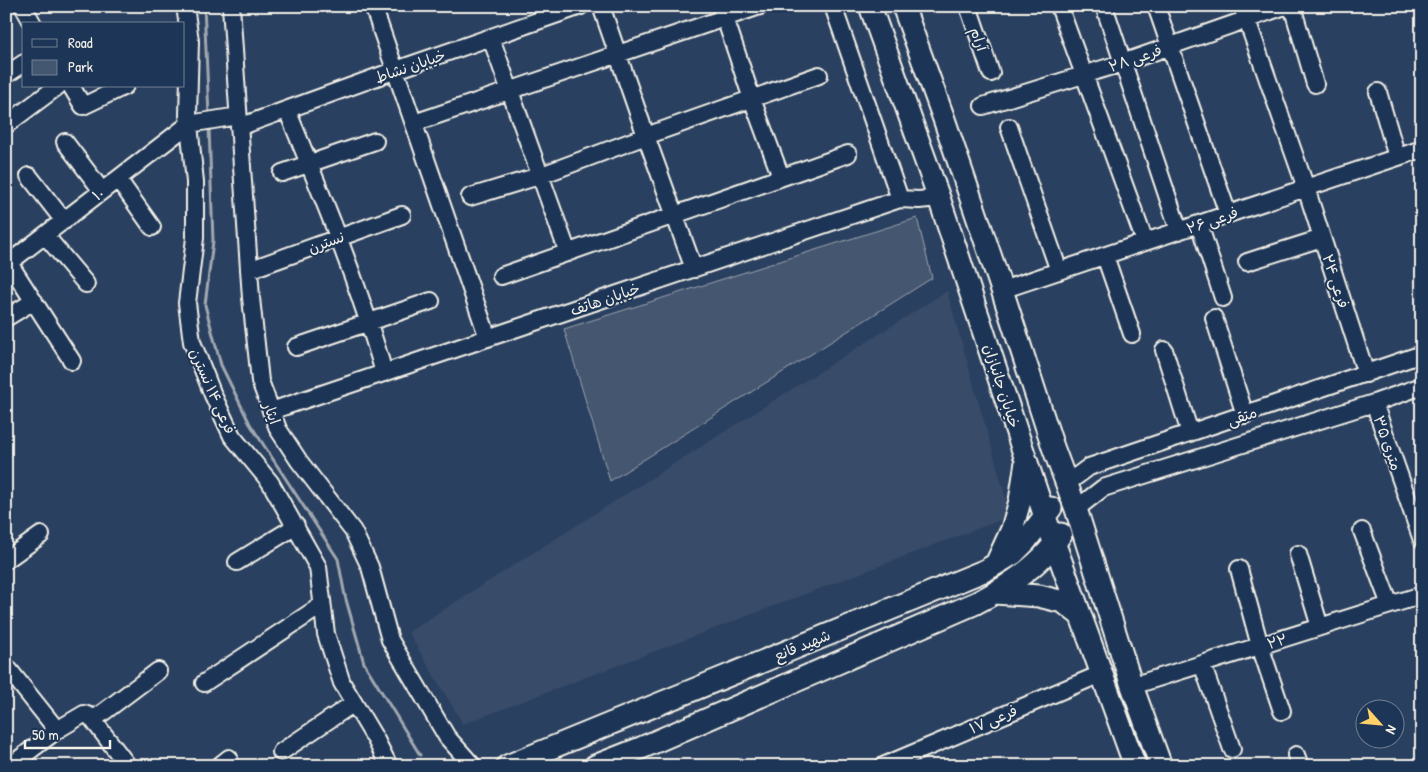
<svg xmlns="http://www.w3.org/2000/svg" width="1428" height="772" font-family="'Patrick Hand','Playpen Sans Arabic',sans-serif">
	<style>
		.built { fill: #374c69 }
		.green { fill: #445771; stroke: #9ca4ac }
		.lines { fill: none; stroke-linecap: round; stroke-linejoin: round }
		.stream { stroke: #a1a8b0; stroke-width: 3 }
		.minor-casing { stroke: #f4f1e8; stroke-width: 20 }
		.major-casing { stroke: #f4f1e8; stroke-width: 25 }
		.minor { stroke: #1d3557; stroke-width: 16 }
		.major { stroke: #1d3557; stroke-width: 21 }
		.labels { text-anchor: middle; dominant-baseline: central; stroke-width: 4; stroke-linejoin: round; paint-order: stroke }
		.street-label { font-size: 15px; fill: #f4f1e8; stroke: #1d3557 }
	</style>
	<rect width="100%" height="100%" fill="#2a4060"/>
	<filter id="ink" filterUnits="userSpaceOnUse"><feTurbulence type="fractalNoise" baseFrequency=".02" numOctaves="2"/><feDisplacementMap in="SourceGraphic" scale="10" xChannelSelector="R" yChannelSelector="G"/><feConvolveMatrix kernelMatrix="1 2 1 2 8 2 1 2 1" color-interpolation-filters="sRGB"/></filter>
	<g filter="url(#ink)">
		<path class="built" d="M947 291 1011 516 463 724 408 632Z"/>
		<path class="green" d="M917 218 932 278 610 481 564 329Z"/>
		<g class="lines">
			<path class="stream" d="M204 6 209 116
				M209 127 213 241 205 305 221 365 250 424 338 559 345 596 364 663 420 755"/>
			<g class="minor-casing">
				<path id="minor" d="M23 6 33 24
					M185 6 190 41 188 115 195 182V238L187 303 192 342 213 395 232 436 270 482 318 567 326 634 342 683 376 740 389 766
					M231 6 251 298 260 381 278 429 299 461 353 531 370 567 390 640 447 737 473 766
					M373 6 488 338
					M601 6 646 136 694 269
					M721 6 752 99 781 177
					M833 6 900 199
					M968 6 991 73
					M1059 6 1145 242
					M1104 6 1179 231
					M1156 6 1228 214
					M1242 6 1306 188 1366 374
					M1292 6 1315 84
					M491 38 568 253
					M6 75 24 63
					M71 86 83 106 125 86
					M1378 92 1397 157
					M983 106 1122 63 1285 6
					M287 110C322 195 359 284 384 373
					M414 123 760 6
					M6 125 58 86
					M239 127 396 70 581 6
					M1009 127 1059 271
					M65 142 102 191
					M282 173 375 141
					M29 176 64 221
					M118 179 152 227
					M470 197 539 176 646 136 819 75
					M1199 224 1223 298
					M45 235 86 284
					M1105 256 1132 334
					M1247 262 1322 238
					M9 263 72 361
					M6 265 189 124 238 116
					M249 270 402 215
					M501 276 848 154
					M1002 290 1422 149
					M6 318 34 301
					M1214 318 1245 415
					M296 347 431 301
					M1164 350 1190 433
					M1374 403 1422 540
					M271 411 900 199 919 200 939 198
					M1066 484 1089 467 1422 354
					M1076 509 1103 488 1374 403 1422 386
					M1362 531 1390 605
					M1298 554 1320 627
					M6 560 41 535
					M237 562 296 526
					M1239 569 1260 646 1282 711
					M1202 664 1232 749
					M6 666 57 730
					M204 683 322 605
					M1132 686 1422 595
					M93 720 158 671
					M281 752 354 703
					M1296 755 1300 766
					M10 766 57 730 84 714 90 716 93 720 128 766
					M219 766 229 758
					M883 766 1103 673"/>
			</g>
			<g class="major-casing">
				<path id="major" d="M870 6 939 198 1045 517 1135 766
					M903 6 944 119 1002 290 1053 447 1076 509 1132 686 1161 766
					M996 564 1012 529 1020 501 1026 462
					M995 593 1039 596 1063 602 1081 616
					M507 766 986 570 1013 554 1025 542 1051 508
					M595 766 641 748 976 603C1007 587 1042 565 1061 534"/>
			</g>
			<use href="#minor" class="minor"/>
			<use href="#major" class="major"/>
		</g>
	</g>
	<g class="labels">
		<g class="street-label">
			<text transform="translate(979 39) rotate(71)">آرام</text>
			<text transform="translate(1135 58) rotate(-19)">فرعی ۲۸</text>
			<text transform="translate(410 66) rotate(-19)">خیابان نشاط</text>
			<text transform="translate(98 194) rotate(-38)">۱۰</text>
			<text transform="translate(1212 220) rotate(-19)">فرعی ۲۶</text>
			<text transform="translate(326 242) rotate(-20)">نسترن</text>
			<text transform="translate(1336 281) rotate(72)">فرعی ۲۴</text>
			<text transform="translate(605 299) rotate(-19)">خیابان هاتف</text>
			<text transform="translate(1002 386) rotate(72)">خیابان جانبازان</text>
			<text transform="translate(213 391) rotate(66)">فرعی ۱۴ نسترن</text>
			<text transform="translate(272 413) rotate(69)">ایثار</text>
			<text transform="translate(1242 416) rotate(-19)">متقی</text>
			<text transform="translate(1388 443) rotate(71)">۳۵ متری</text>
			<text transform="translate(1277 641) rotate(-17)">۲۲</text>
			<text transform="translate(802 645) rotate(-22)">شهید قانع</text>
			<text transform="translate(993 719) rotate(-23)">فرعی ۱۷</text>
		</g>
	</g>
	<rect width="1428" height="772" fill="none" stroke="#1d3557" stroke-width="25"/>
	<rect x="12" y="12" width="1403" height="747" fill="none" stroke="#f4f1e8" stroke-width="2" filter="url(#ink)"/>
	<rect x="22" y="22" width="162" height="65" fill="#1d3557" stroke="#738091"/>
	<rect x="32" y="39" width="25" height="8" fill="#1d3557" stroke="#738091"/>
	<text x="68" y="48" font-size="15" fill="#f4f1e8">Road</text>
	<rect x="32" y="60" width="25" height="15" fill="#445771" stroke="#738091"/>
	<text x="68" y="72" font-size="15" fill="#f4f1e8">Park</text>
	<g transform="translate(1380 724) rotate(117)"><circle r="24" fill="#1d3557" stroke="#738091"/>
	<path d="M0-4L9 19L0 12L-9 19Z" fill="#ffd166"/>
	<text y="-8" font-size="14" font-weight="bold" text-anchor="middle" fill="#f4f1e8">N</text>
	</g>
	<path d="M25 740v8h85v-8" fill="none" stroke="#f4f1e8" stroke-width="2.5"/>
	<text x="32" y="740" font-size="15" fill="#f4f1e8" stroke="#1d3557" stroke-width="4" paint-order="stroke">50 m</text>
</svg>
